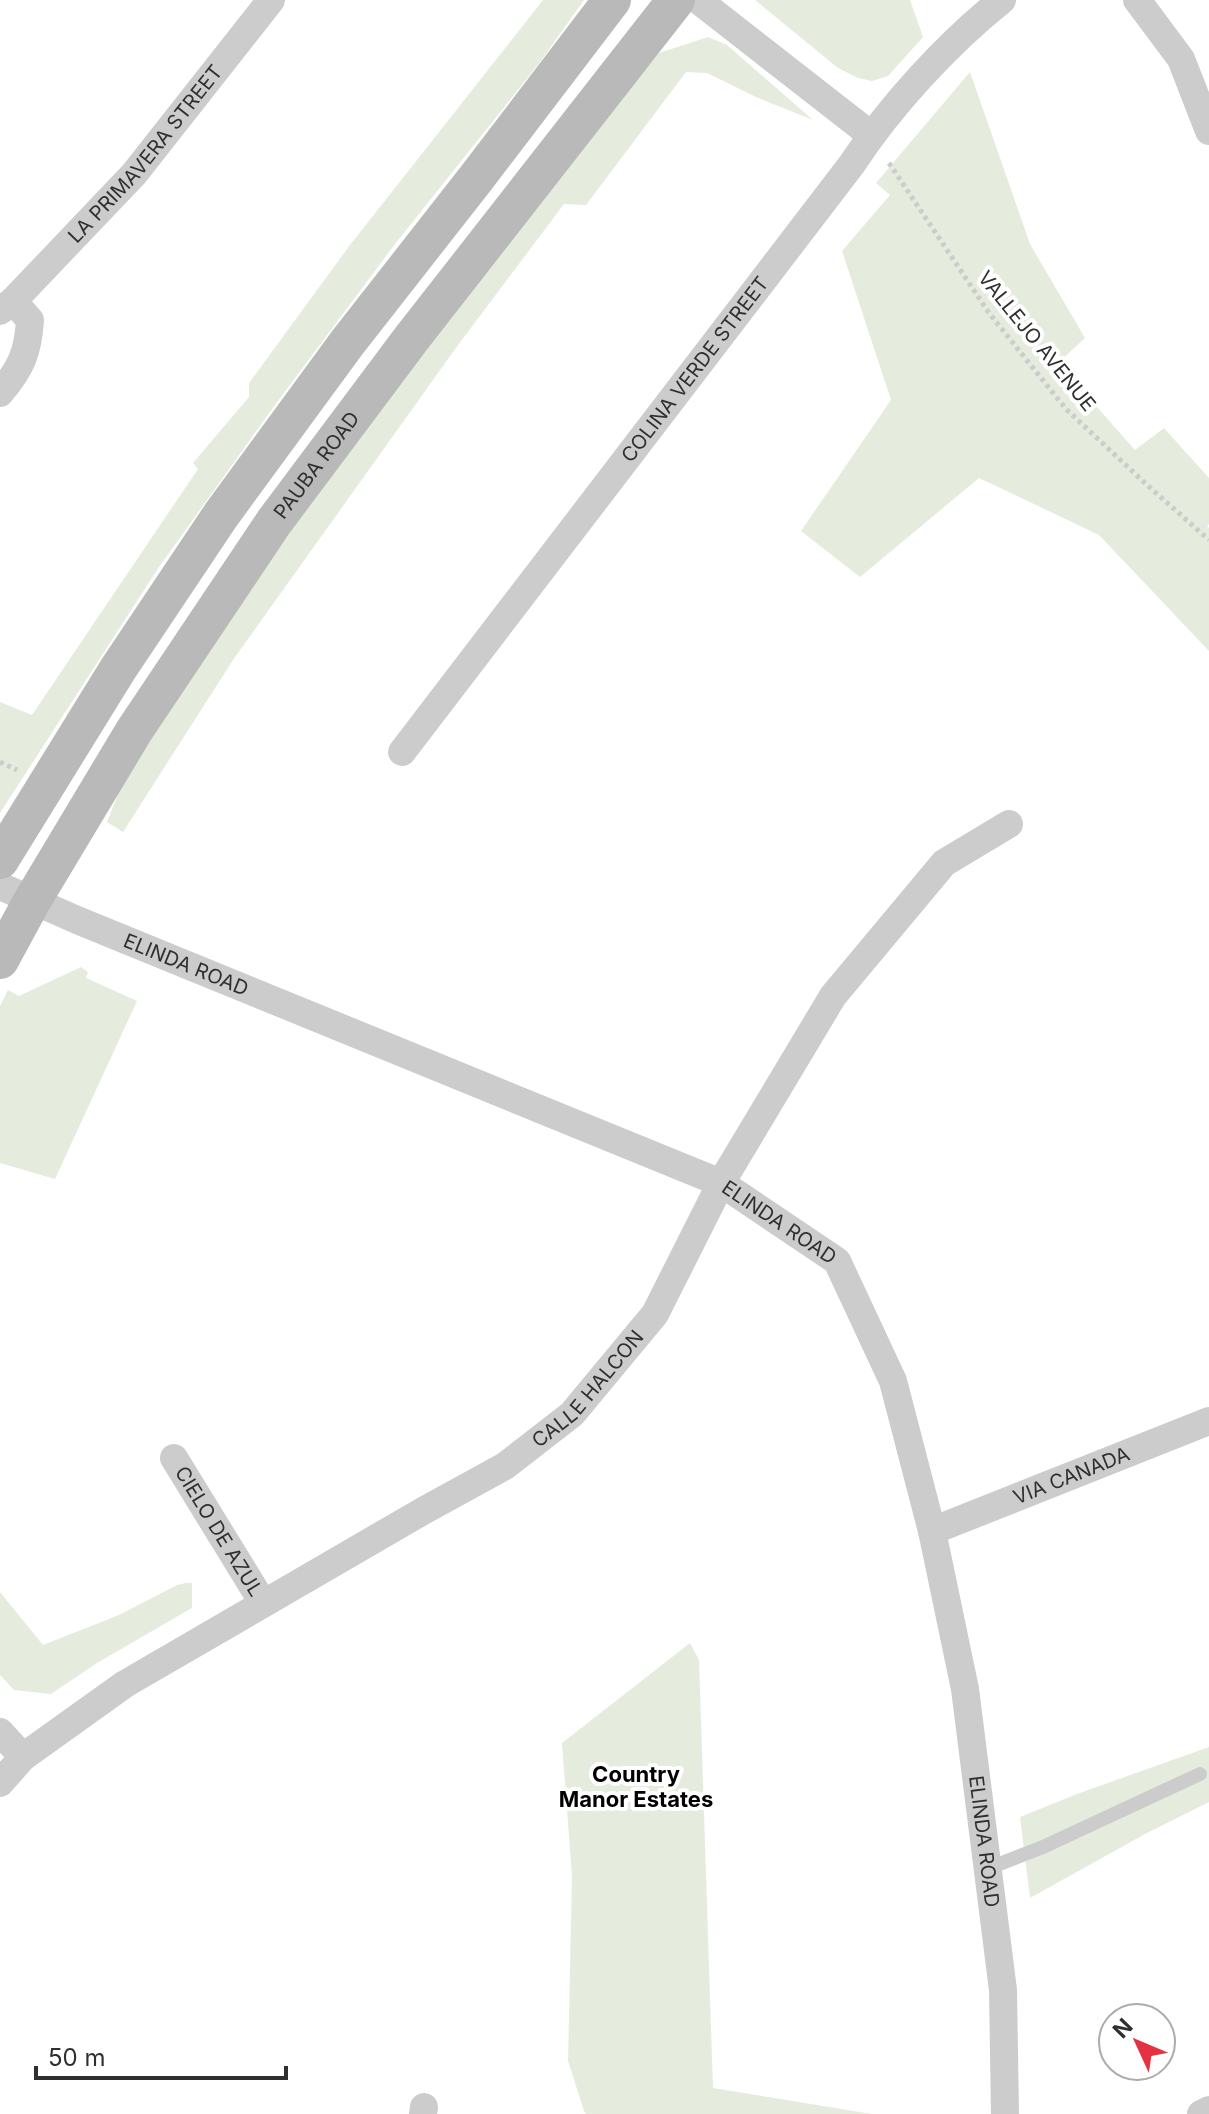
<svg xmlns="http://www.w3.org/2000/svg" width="1209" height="2114" font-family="Inter,sans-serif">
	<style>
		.green { fill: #e5ecdd }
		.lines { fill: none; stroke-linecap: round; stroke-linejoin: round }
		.path { stroke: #ccc; stroke-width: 5; stroke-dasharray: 4 4; stroke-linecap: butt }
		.service { stroke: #ccc; stroke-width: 14 }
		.minor { stroke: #ccc; stroke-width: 28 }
		.secondary { stroke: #b9b9b9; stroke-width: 38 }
		.labels { text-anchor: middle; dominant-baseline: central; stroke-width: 8; stroke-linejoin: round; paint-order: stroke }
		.street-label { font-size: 20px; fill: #2f2f2f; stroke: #fff }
		.neighbourhood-label { font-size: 22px; font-weight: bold; fill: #000; stroke: #fff }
	</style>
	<rect width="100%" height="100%" fill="#fff"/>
	<path class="green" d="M543 0H584L540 62 395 244 275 405 159 567 0 813V702L32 715 198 469 193 463 249 397V383L350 245Z
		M755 0H910L923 37 888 76 872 81 858 78 838 68Z
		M708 37 727 45 813 120 756 97 707 73 686 72 586 205 564 204 458 345 233 660 123 832 107 822 129 767 198 653 554 176 659 53Z
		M970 72 1030 244 1085 338 1058 363 1135 450 1164 428 1209 478V524L1207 526 1209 528V651L1099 535 979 478 860 577 801 531 891 400 842 251 890 195 876 183Z
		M81 967 88 972 86 978 137 1001 55 1179 0 1163V1006L8 990 19 996Z
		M186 1583H192V1608L97 1663 51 1694 14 1690 0 1675V1592L43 1645 119 1615 177 1585Z
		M690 1643 699 1660 713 2088 872 2114H586L584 2111 568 2061 572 1876 562 1743Z
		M1209 1747V1802L1145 1834 1030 1898 1020 1817 1077 1794Z"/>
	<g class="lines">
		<path class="path" d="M889 163 989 313 1066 409 1146 484 1209 540
			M0 762 17 770"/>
		<path class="service" d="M989 1868 1043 1847 1200 1774"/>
		<g class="minor">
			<path d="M698 0 871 135"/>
			<path d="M1137 0 1181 59 1209 131"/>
			<path id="s1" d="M13 301 134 174 271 0"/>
			<path d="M0 393C21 368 28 353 30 320L13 301 0 311"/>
			<path id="s2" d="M402 752 852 164C890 106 948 43 1002 0"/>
			<path id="s3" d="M0 886 77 920 721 1183 837 1261 893 1381 932 1531 965 1689 1003 1990 1005 2114"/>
			<path id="s4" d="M174 1458 263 1603"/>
			<path id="s5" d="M932 1531 1209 1421"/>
			<path d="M0 1732 23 1757"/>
			<path id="s6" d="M0 1783 23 1757 125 1684 423 1511 505 1466 572 1414 655 1314 721 1183 833 996 944 863 1009 824"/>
			<path d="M423 2114 424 2107"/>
			<path d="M1201 2114 1209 2110"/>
		</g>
		<g class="secondary">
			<path d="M0 860 118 669 221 515 347 343 477 177 612 0"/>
			<path id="s7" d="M0 960 32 901 134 731 274 522 411 339 676 0"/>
		</g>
	</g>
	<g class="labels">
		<g class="street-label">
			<text stroke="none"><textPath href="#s1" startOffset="198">LA PRIMAVERA STREET</textPath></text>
			<text transform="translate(1037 341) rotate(51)">VALLEJO AVENUE</text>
			<text stroke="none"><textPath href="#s2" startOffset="482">COLINA VERDE STREET</textPath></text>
			<text stroke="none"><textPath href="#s7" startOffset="588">PAUBA ROAD</textPath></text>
			<text stroke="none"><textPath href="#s3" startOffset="202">ELINDA ROAD</textPath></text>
			<text stroke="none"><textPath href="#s3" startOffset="850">ELINDA ROAD</textPath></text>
			<text stroke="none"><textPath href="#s6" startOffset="712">CALLE HALCON</textPath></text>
			<text stroke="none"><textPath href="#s5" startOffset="150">VIA CANADA</textPath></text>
			<text stroke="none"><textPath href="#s4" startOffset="86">CIELO DE AZUL</textPath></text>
			<text stroke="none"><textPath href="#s3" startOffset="1522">ELINDA ROAD</textPath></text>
		</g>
		<g class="neighbourhood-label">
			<text x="636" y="1774">Country<tspan x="636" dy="25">Manor Estates</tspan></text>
		</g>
	</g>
	<g transform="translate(1137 2042) rotate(314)"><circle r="38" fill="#ffffff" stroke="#acacac" stroke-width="2"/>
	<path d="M0-6L14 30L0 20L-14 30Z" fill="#e53242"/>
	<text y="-12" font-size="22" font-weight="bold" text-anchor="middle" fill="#2f2f2f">N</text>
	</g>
	<path d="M36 2066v12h250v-12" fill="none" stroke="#2f2f2f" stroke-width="4"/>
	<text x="48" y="2066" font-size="24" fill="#2f2f2f" stroke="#ffffff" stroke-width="6" paint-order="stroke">50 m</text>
</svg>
